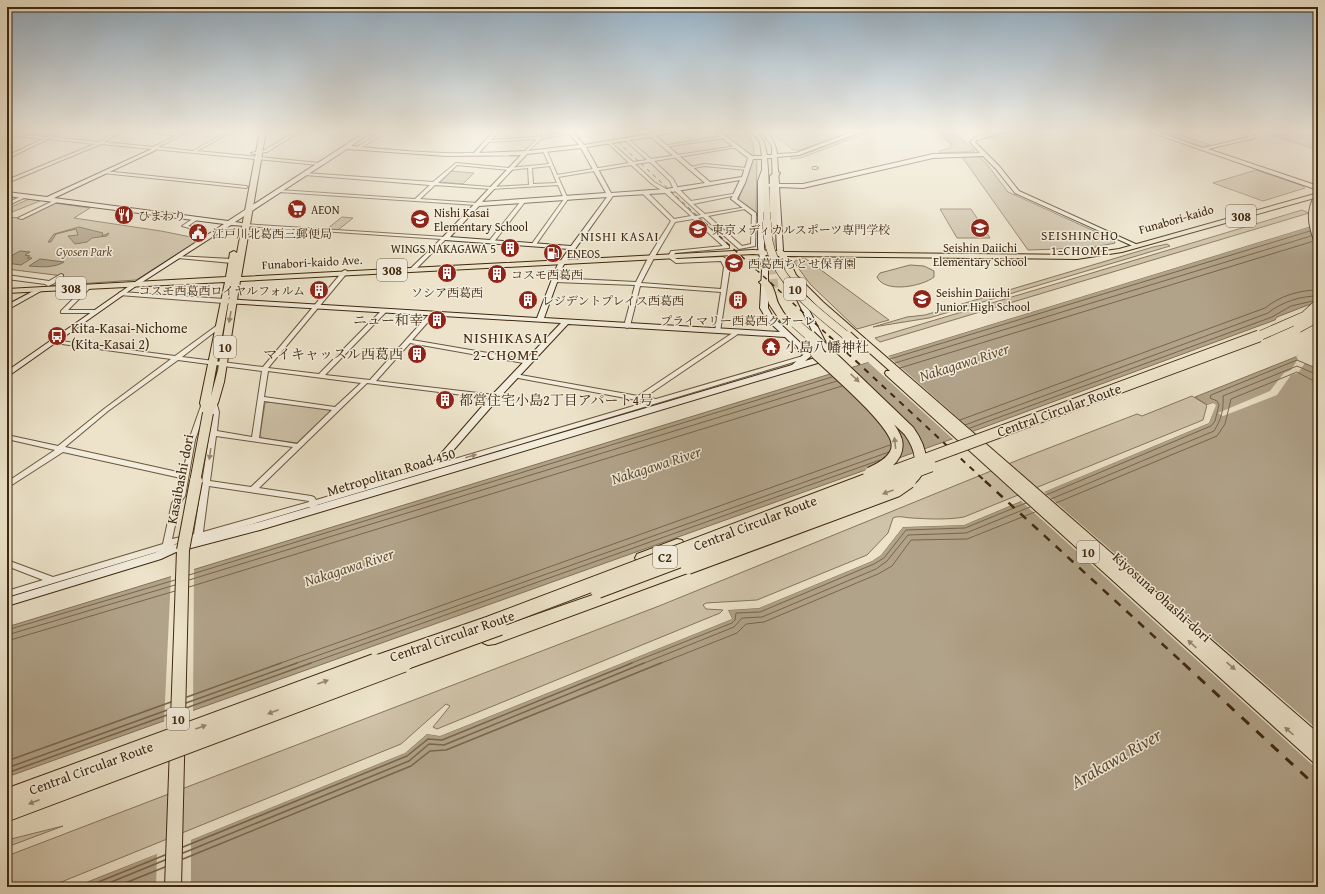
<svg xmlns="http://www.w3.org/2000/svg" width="1325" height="894" font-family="'Gentium Book Plus','Noto Serif JP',serif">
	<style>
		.green { fill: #cfc3aa; stroke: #87765c }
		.water { fill: #b1a38a; stroke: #837258 }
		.pier { fill: #ece3ca }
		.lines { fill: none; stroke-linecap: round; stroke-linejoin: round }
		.shore-far1 { stroke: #78664c; stroke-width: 1 }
		.shore { stroke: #78664c; stroke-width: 1.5 }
		.highway-tunnel { stroke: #c9bea4; stroke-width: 9; stroke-dasharray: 9 4.5; stroke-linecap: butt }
		.street-casing { stroke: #6a573c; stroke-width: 2 }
		.secondary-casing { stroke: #3f280d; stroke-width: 2 }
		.primary-casing { stroke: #3f280d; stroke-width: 2 }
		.highway-casing { stroke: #3f280d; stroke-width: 2 }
		.street { fill: #f3eddd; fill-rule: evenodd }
		.secondary { fill: #f3eddd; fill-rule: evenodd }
		.primary { fill: #ece3ca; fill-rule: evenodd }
		.highway { fill: #ece3ca; fill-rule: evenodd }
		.rail-far4 { stroke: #3f280d; stroke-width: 1; stroke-dasharray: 4 4; stroke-linecap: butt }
		.rail-far3 { stroke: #3f280d; stroke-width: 1.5; stroke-dasharray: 5 5; stroke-linecap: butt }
		.rail-far2 { stroke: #3f280d; stroke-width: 2; stroke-dasharray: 6 6; stroke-linecap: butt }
		.rail-far1 { stroke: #3f280d; stroke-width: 2.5; stroke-dasharray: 8 8; stroke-linecap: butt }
		.rail { stroke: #3f280d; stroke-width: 3; stroke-dasharray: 10 10; stroke-linecap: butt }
		.primary-bridge-far3-casing { stroke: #3f280d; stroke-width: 7; stroke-linecap: butt }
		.primary-bridge-far2-casing { stroke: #3f280d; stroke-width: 9; stroke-linecap: butt }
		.primary-bridge-far1-casing { stroke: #3f280d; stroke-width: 12; stroke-linecap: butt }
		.primary-bridge-casing { stroke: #3f280d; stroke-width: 14; stroke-linecap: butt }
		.highway-bridge-far3-casing { stroke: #3f280d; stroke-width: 10; stroke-linecap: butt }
		.highway-bridge-far2-casing { stroke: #3f280d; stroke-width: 13; stroke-linecap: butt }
		.highway-bridge-far1-casing { stroke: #3f280d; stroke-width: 16; stroke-linecap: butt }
		.highway-bridge-casing { stroke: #3f280d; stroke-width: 20; stroke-linecap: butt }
		.primary-bridge-far3 { stroke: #ece3ca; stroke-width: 6 }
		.primary-bridge-far2 { stroke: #ece3ca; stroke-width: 8 }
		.primary-bridge-far1 { stroke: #ece3ca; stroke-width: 10 }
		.primary-bridge { stroke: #ece3ca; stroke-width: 12 }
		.highway-bridge-far3 { stroke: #ece3ca; stroke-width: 9 }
		.highway-bridge-far2 { stroke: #ece3ca; stroke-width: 11 }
		.highway-bridge-far1 { stroke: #ece3ca; stroke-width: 14 }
		.highway-bridge { stroke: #ece3ca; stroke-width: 18 }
		.oneway { fill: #96866c }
		.oneway2 { fill: #998a75 }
		.labels { text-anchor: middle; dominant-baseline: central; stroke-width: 3; stroke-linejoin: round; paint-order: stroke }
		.far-poi-label { font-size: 12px; fill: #3f280d; stroke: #f3eddd; text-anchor: start }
		.far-street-label { font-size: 12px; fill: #3f280d; stroke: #f3eddd }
		.far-park-label { font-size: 12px; font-style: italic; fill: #634f34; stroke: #f3eddd }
		.shield { fill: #f3eddd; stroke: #75634b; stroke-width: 1 }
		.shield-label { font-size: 13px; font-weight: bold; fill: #3f280d }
		.far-neighbourhood-label { font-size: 13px; letter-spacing: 1px; fill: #3f280d; stroke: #f3eddd }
		.far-quarter-label { font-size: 13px; letter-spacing: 1px; fill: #3f280d; stroke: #f3eddd }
		.poi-label { font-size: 14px; fill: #3f280d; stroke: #f3eddd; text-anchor: start }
		.street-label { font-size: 14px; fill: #3f280d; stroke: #f3eddd }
		.neighbourhood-label { font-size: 15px; letter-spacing: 1px; fill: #3f280d; stroke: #f3eddd }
		.water-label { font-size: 15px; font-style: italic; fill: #614d32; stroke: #f3eddd }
		.near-water-label { font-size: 18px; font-style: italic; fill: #614d32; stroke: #f3eddd }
	</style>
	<rect width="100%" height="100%" fill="#ece3ca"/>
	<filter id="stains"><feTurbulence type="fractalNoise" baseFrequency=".005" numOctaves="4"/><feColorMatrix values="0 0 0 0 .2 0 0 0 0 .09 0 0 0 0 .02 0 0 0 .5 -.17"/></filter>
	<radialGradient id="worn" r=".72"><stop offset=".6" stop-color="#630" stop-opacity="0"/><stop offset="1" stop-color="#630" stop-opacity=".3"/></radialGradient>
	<path class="green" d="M719 131H745L753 143 754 155 751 156Z
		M769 131H852L800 150H793Z
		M866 131H872L801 158 791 159V156L801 155Z
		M935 131H953L975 151 940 153 939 151 951 148 950 146 952 145 939 133Z
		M1155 131H1169L1210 145 1199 146Z
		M1259 131H1318V150Z
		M978 156 986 163 1008 192 1114 240 1115 243 1091 248 1028 250 962 157Z
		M756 159H757L756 214 738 201 752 160Z
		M1256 170 1303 186 1305 188 1263 201 1213 183Z
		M450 171 474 173 463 184 437 182Z
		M29 199 40 201 7 214V209Z
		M54 203 90 208 74 218 161 231 201 239 136 280 48 286 63 276 7 269V217L20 218Z
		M940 209H971L990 238H957Z
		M1302 210 1309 213 880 342 875 338Z
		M342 217 353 218 338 230 327 229Z
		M1167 244 1170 246 929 318 873 327 907 317 925 315 1153 247Z
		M798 259H806L889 320 857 329 810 284 794 262Z
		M910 265 924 266 934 271V277C923 286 885 294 877 277L880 273Z
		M1192 396 1207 405 1203 420 964 517C947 520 928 519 912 518 905 518 899 515 893 518L888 533 867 555 757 600 706 603 703 605 706 609 723 610 720 613 437 729 433 727 450 706 446 704 401 744 49 887H7V856L659 606 1023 458 1137 414 1142 416Z
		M269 402 329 409 330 412 297 443 262 438 260 435 265 403Z
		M63 826 7 847V840Z"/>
	<path class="water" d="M1318 224V305H1308L1277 317 1275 320 952 439 7 777V627Z
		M79 227 103 233 102 236 109 233 107 236 92 238 87 242 75 244 68 236 78 235 76 229 56 234 51 242H48L54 234Z
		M20 251 30 252 25 255 30 256 27 258H32L21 265 7 263V258Z
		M40 259 64 262C54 268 41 267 29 266Z
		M1298 356 1318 366V887H75L405 753 427 734 440 736 732 619 728 610 759 608 872 561 881 555 903 527 964 525 1209 423 1215 405 1213 403 1207 405 1195 397Z"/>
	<path class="pier" d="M1318 222V224L888 356 975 433 954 440 868 362 850 367 849 366Z
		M1300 355 1318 364V369L1305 363 1298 373 1291 375 1277 395 1223 416 1218 413 1270 391 1284 373 1291 370 1298 359 1296 356Z
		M1213 403 1216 405 1209 423 1044 492 1318 730V770L1021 501 964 525 903 527 881 555 872 561 759 608 728 610 732 619 440 736 427 734 405 753 191 840V887H156L157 854 73 887 404 751 426 732 440 734 729 618 726 610 727 608 758 606 871 559 880 554 903 525 909 523H963L1208 421 1213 405 1207 407V405Z
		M194 567 193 712 164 723 171 575Z"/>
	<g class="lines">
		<path class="shore-far1" d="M890 359 1310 231
			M895 363 1311 236
			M900 368 1314 241
			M960 420 1265 308C1280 296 1299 290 1318 290
			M965 425 1268 313C1282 302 1300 296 1318 296
			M970 428 1272 317 1291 306 1313 301
			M1046 495 1211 426 1215 421 1219 405 1217 401 1210 398 1211 395 1297 360 1318 369
			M1051 499 1214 431C1221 420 1224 409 1223 396L1297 366 1318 375
			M1056 503 1217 436 1225 424 1231 399 1297 372 1312 380 1318 381
			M189 575 832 377
			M189 580 837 381
			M189 587 842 386
			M7 630 175 580
			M7 635 175 585
			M7 641 175 591
			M278 664 890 445
			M294 664 889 452
			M308 664 880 460
			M629 664 732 623 735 620 736 613 760 612 874 564 884 558 906 530 965 528 1026 503
			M642 664 734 627 742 618 762 617 876 569 887 561 908 535 966 533 1030 507
			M659 664 737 633 746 624 764 622 878 574 892 566 911 540 967 539 1035 512"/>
		<path class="shore" d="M187 697 281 663
			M186 703 297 663
			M186 708 311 663
			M7 761 171 702
			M7 768 170 709
			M7 773 170 714
			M183 847 407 756 428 739 442 740 632 663
			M183 853 409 761 429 744 444 745 644 663
			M183 859 411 766 430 751 446 750 661 663
			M86 887 165 855
			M99 887 165 860
			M115 887 165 867"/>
		<path class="highway-tunnel" d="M773 225 772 272 775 293"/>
		<g class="street-casing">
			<path id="street" d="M57 131H63L52 137 99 142 112 134 101 131H121L104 142 153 147 176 136 141 131C153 131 165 133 177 133 181 134 185 131 190 131L158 147 193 151 228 131H233L197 151 319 163 321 164 319 165 101 144 7 183V180L95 144 48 139 7 159V156L43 139 7 135V133L47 137Z
				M296 131H301L267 152 253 154 251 153 265 150Z
				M384 131 388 132 360 148 357 147 379 133Z
				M536 131H540L541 137 571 131H582L541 139 525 154 523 153 537 139 488 142 486 141 488 140 538 137Z
				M645 131H650L654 135 651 136Z
				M723 136H724V138L664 147 662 146Z
				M625 138H627L651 159 736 146 738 147 654 161 673 179 678 188 691 201 739 193V194L737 195 693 204 705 214 747 207V208L745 209 708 216 742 246 751 244 752 214 754 213 756 214 755 246 739 249 703 217 698 218 729 246V248L675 253 673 257 677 259 723 257 726 259 730 267 720 332 718 333 715 331 721 292 640 286 630 326 627 328 624 326 635 285 555 282 552 280 555 278 636 282 648 258 671 221 643 194V192H647L674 219 691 216 664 192 652 184 631 165 558 177 568 199 535 246H533L531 245 564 199 558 185 491 189 435 185 420 199 478 203V204L476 205 279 192 277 191 279 190 415 199 430 185 305 175 303 174 305 173 433 182 456 163 509 168 549 164 543 151 545 150 547 151 557 175 629 163 608 143 607 142 609 141 633 162 647 160 625 140ZM650 162 670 181 674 190 701 215 695 216 668 190 654 182 635 164ZM457 165 509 170 528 168 529 185 491 187 438 183ZM550 166 557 183 533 184 532 168ZM693 219 723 246 673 251H671L668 257 676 263 721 261 724 267 721 289 641 283 654 258 675 222Z
				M704 164 747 168 749 169 747 170 704 166 689 169 687 168Z
				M813 167H816L818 168 816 169H813Z
				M104 171 246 186 248 187 246 188 103 173V171Z
				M24 195 28 196 7 206V203Z
				M55 200 59 201 22 219 18 218Z
				M521 201 525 202 493 243H489V241Z
				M194 218 198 219 188 226 193 227V229L182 226Z
				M243 224 445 237 447 238 415 270 413 271 410 269 411 268 441 239 245 226H243Z
				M176 256 232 259 235 261 232 263 178 258 176 257Z
				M345 270 347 271V273L268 368 319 374 383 309H387V311L325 375 370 380 431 312H435V314L412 340 529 360 532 362 529 364 410 343 376 381 495 395 498 397 495 399 367 383 259 488 311 496 314 497 316 500 647 402 513 377 512 376 515 374 638 396 734 332H738V334L645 397 656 399 803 356H807L808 357 807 358 317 505 315 507H309L209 537 175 544 170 548 7 597V591L43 580 7 566V560L53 577 163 544 172 503 177 496 181 478 63 452 7 488V482L55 450 7 439V435L58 446 104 409 171 359 55 343 52 341 53 340 175 356 219 324 222 326 221 327 182 357 263 367 343 271ZM178 360 262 371 252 437 217 431 219 412 216 401 214 400 211 402 213 412 194 534 172 539 180 503 185 496 195 440 208 403 207 402 205 401 202 403 189 440 182 473 65 447 108 411ZM268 371 361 383 335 407 264 397ZM264 401 332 410 297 444 259 438ZM216 436 293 447 251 487 210 481ZM209 486 309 501V502L203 532Z
				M61 274 63 275V277L53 284 48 286 45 284 7 279V275L49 281Z
				M88 285 91 287 68 310H95L97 311V313H61V311L86 286Z
				M121 292 224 299 227 301 224 303 119 295V293Z"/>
		</g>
		<g class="secondary-casing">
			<path id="secondary" d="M7 131H10L7 133Z
				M367 131H373L351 146C392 150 433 154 474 153L494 131H499L479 153 527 151 579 145 567 131H572L584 145 666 131H679L656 136 710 182 742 177 748 158 713 131H719L752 156H762L760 142 751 131H756L764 142 767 155H772V146L761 131H766C772 139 776 144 777 154L796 153 855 131H863L799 155 777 157 779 184H803L933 154 980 153 970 142C977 133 998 131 1009 131L977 140 975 142 1000 167 1019 191 1140 246 1135 247 1015 193 996 169 983 156 933 158 803 188 779 187 783 250 780 252 777 250 774 187 764 186V247L768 270V308L773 317 808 350 811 356 805 361 815 358 820 353 818 343 784 273 786 267H790V273L826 343 828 353 821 362 260 530 176 552 161 559 7 606V598L154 553 173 545 260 522 792 365 803 355 785 337 568 324 498 399 437 469H431L429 467 431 465 492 395 561 323 225 303 221 301 225 299 537 318 557 266 569 249 445 240 442 238 521 155 446 156 347 149 235 222 247 224V226L231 225 136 286 7 377V371L132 284 224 224 7 196V192L47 197 154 148 156 149V150L54 198 228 221ZM651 137 705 183 666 189 611 193 586 147ZM581 148 606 193 482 202 527 154ZM767 158H772L773 184H764L768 170ZM753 159H762V170L758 181V247L762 270 760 308 767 320 780 332 544 318 563 266 613 196 666 193 740 180 731 199 752 215H756V213L737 199 745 183ZM607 197 571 246 450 237 479 206Z
				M1147 131H1155L1203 148 1249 137 1240 131H1246L1255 136V138L1208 149 1318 186V190Z
				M39 288 42 290 41 291 7 310V305Z"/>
		</g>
		<g class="primary-casing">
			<path id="primary" d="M260 131H266L241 277 753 250 777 251 778 249 780 248 784 252H791L1077 255 1119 249 1318 193V197L1122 252 1077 259 787 256 796 275 823 302 1318 733V764L1313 762 886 375 885 373 886 371H890L817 306 790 278 779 256 753 254 240 281 224 382 218 403 211 415 208 416 203 413 200 403 225 282 7 293V289L226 277 230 253 234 251 237 253ZM232 281 218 370 211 396Z
				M765 168 768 170 770 212 767 214 764 212 762 170Z
				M183 546 187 547 189 550 181 887H165L177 550 179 547Z"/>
		</g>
		<g class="highway-casing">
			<path id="highway" d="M776 171 780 173 778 176 777 225 773 227 769 225 770 176Z
				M1315 195H1318L1316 218 1318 242 1314 240C1308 224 1306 210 1315 195Z
				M764 279C774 282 775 295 778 303 781 309 785 315 789 320L787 322H781L769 304 764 287 759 282Z
				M677 539 682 540 684 544 682 548 642 563 637 562 635 558 637 554Z
				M688 562 693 563 695 567 693 571 495 644 488 645 483 643 480 638 483 633Z"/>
		</g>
		<use href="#street" class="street"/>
		<use href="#secondary" class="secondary"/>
		<use href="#primary" class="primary"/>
		<use href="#highway" class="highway"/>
		<path class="rail-far4" d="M606 131 705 223"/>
		<path class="rail-far3" d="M704 222 830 337"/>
		<path class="rail-far2" d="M829 336 986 482"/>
		<path class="rail-far1" d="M985 481 1184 664"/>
		<path class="rail" d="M1183 663 1318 788"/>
		<g class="primary-bridge-far3-casing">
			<path id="primary-bridge-far3" d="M767 223V212"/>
		</g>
		<g class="primary-bridge-far2-casing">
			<path id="primary-bridge-far2" d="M767 222C765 275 812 307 848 337"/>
		</g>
		<g class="primary-bridge-far1-casing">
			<path id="primary-bridge-far1" d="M847 336 858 346
				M195 482 208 413"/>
		</g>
		<g class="primary-bridge-casing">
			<path id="primary-bridge" d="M183 550 196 481"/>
		</g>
		<g class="highway-bridge-far3-casing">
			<path id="highway-bridge-far3" d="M795 323 811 337
				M1298 328 1318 317
				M1257 337 1305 316 1318 304"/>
		</g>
		<g class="highway-bridge-far2-casing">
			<path id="highway-bridge-far2" d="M810 336 909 431C921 448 927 467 908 482
				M816 353C834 370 894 421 897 443 899 459 881 468 870 473
				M864 482 1259 336
				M888 482 931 466"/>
		</g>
		<g class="highway-bridge-far1-casing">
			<path id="highway-bridge-far1" d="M688 567 896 490 909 481
				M598 591 891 481
				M372 664 490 623 866 481
				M401 664 500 628"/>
		</g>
		<g class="highway-bridge-casing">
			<path id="highway-bridge" d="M7 798 375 663
				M7 812 403 663"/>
		</g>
		<use href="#primary-bridge-far3" class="primary-bridge-far3"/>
		<use href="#primary-bridge-far2" class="primary-bridge-far2"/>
		<use href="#primary-bridge-far1" class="primary-bridge-far1"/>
		<use href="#primary-bridge" class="primary-bridge"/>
		<use href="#highway-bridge-far3" class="highway-bridge-far3"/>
		<use href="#highway-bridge-far2" class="highway-bridge-far2"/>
		<use href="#highway-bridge-far1" class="highway-bridge-far1"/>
		<use href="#highway-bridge" class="highway-bridge"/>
	</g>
	<defs><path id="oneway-solid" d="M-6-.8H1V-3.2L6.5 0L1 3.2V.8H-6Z"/></defs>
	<g class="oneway">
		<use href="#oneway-solid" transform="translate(230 317) rotate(100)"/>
		<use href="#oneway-solid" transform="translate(855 378) rotate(43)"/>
		<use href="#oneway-solid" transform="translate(895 443) rotate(-97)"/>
		<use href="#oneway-solid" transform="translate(888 492) rotate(160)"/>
		<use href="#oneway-solid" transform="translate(1192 644) rotate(-138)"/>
		<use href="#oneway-solid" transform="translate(1231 666) rotate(41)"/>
		<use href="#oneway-solid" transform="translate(323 682) rotate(-20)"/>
		<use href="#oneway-solid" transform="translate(273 712) rotate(159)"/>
		<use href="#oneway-solid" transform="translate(201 727) rotate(-20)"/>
		<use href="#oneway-solid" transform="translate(1289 731) rotate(-138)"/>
		<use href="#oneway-solid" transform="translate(34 802) rotate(159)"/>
	</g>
	<g class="oneway2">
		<use href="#oneway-solid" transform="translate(210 454) rotate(98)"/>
		<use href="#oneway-solid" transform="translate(471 456) rotate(-16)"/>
	</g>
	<linearGradient id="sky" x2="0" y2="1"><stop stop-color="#92adc2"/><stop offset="0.51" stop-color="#f6f2e7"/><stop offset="1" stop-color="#f6f2e7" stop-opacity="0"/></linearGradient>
	<rect width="1325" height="257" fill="url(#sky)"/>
	<defs>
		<g id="supermarket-disc" transform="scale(1)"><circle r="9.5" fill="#8f2418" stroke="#f3eddd"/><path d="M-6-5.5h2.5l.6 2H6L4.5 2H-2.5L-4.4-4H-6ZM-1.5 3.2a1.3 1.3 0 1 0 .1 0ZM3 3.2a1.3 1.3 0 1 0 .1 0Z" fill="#fff"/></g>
		<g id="restaurant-disc" transform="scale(1)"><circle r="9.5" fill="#8f2418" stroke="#f3eddd"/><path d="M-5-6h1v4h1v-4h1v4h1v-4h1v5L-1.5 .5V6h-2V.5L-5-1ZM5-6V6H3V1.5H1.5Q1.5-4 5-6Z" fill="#fff"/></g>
		<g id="school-disc" transform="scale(1)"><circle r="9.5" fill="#8f2418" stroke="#f3eddd"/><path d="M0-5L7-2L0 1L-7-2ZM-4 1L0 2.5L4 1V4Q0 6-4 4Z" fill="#fff"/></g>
		<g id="university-disc" transform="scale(1)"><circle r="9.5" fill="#8f2418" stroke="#f3eddd"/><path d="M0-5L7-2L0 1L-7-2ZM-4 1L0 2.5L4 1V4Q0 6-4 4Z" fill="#fff"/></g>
		<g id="civic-disc" transform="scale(1)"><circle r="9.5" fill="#8f2418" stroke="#f3eddd"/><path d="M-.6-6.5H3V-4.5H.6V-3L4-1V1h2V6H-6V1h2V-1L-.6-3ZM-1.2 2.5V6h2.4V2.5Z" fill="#fff"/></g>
		<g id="building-disc" transform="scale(1)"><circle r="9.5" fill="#8f2418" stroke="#f3eddd"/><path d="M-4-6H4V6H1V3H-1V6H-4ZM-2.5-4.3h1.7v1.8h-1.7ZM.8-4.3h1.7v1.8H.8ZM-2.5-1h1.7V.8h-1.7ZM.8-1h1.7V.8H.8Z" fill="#fff"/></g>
		<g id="fuel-disc" transform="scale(1)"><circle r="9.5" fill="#8f2418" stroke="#f3eddd"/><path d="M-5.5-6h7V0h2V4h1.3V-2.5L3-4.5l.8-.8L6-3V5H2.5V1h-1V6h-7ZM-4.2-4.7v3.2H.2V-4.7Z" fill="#fff"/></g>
		<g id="bus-disc" transform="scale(1)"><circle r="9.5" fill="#8f2418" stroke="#f3eddd"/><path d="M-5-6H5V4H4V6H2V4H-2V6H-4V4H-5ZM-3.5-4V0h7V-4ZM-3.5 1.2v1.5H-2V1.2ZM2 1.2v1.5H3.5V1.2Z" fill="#fff"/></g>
		<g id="temple-disc" transform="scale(1)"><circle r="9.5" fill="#8f2418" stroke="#f3eddd"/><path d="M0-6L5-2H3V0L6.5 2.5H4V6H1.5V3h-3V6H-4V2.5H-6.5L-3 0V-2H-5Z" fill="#fff"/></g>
	</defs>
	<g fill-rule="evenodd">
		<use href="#supermarket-disc" x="297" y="209"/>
		<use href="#restaurant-disc" x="124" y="215"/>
		<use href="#school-disc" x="420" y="219"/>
		<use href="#school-disc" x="980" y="228"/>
		<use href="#university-disc" x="698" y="229"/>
		<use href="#civic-disc" x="198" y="233"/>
		<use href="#building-disc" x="510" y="248"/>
		<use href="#fuel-disc" x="553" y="253"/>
		<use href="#school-disc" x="734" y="263"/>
		<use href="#building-disc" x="447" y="273"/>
		<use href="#building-disc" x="497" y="274"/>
		<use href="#building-disc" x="319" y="290"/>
		<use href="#school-disc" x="922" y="299"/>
		<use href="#building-disc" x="528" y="300"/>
		<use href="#building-disc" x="738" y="300"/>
		<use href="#building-disc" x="437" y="320"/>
		<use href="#bus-disc" x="57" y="336"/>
		<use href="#temple-disc" x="771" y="347"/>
		<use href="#building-disc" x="417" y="354"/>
		<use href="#building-disc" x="445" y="400"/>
	</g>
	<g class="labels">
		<g class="far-poi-label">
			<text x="311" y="209">AEON</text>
			<text x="434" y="212">Nishi Kasai<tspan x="434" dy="14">Elementary School</tspan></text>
			<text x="138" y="215">ひまわり</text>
			<text x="712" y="229">東京メディカルスポーツ専門学校</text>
			<text x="212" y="233">江戸川北葛西三郵便局</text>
			<text x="980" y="247" text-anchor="middle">Seishin Daiichi<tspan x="980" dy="14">Elementary School</tspan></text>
			<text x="496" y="248" text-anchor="end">WINGS NAKAGAWA 5</text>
			<text x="567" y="253">ENEOS</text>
			<text x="748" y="263">西葛西ちとせ保育園</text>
			<text x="511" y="274">コスモ西葛西</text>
			<text x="305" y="290" text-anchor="end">コスモ西葛西ロイヤルフォルム</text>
			<text x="447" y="292" text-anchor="middle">ソシア西葛西</text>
			<text x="936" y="292">Seishin Daiichi<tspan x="936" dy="14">Junior High School</tspan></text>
			<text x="542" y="300">レジデントプレイス西葛西</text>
			<text x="738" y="320" text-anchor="middle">プライマリー西葛西クオーレ</text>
		</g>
		<g class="far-street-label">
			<text transform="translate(1176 219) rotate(-16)">Funabori-kaido</text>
			<text transform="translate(312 262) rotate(-3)">Funabori-kaido Ave.</text>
		</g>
		<g class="far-park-label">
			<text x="84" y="251">Gyosen Park</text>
		</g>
		<g class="shield">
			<rect x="1226" y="205" width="30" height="22" rx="3"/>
			<rect x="377" y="259" width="30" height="22" rx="3"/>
			<rect x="56" y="277" width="30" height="22" rx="3"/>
			<rect x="784" y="278" width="22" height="22" rx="3"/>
			<rect x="214" y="336" width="22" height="22" rx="3"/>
			<rect x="1077" y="541" width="22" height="22" rx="3"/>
			<rect x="653" y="546" width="24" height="22" rx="3"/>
			<rect x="167" y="708" width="22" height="22" rx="3"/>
		</g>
		<g class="shield-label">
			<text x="1241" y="216">308</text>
			<text x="392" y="270">308</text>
			<text x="71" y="288">308</text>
			<text x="795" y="289">10</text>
			<text x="225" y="347">10</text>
			<text x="1088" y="552">10</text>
			<text x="665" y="557">C2</text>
			<text x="178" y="719">10</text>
		</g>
		<g class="far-neighbourhood-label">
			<text x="1080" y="235">SEISHINCHO<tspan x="1080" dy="15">1-CHOME</tspan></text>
		</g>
		<g class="far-quarter-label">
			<text x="620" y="236">NISHI KASAI</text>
		</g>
		<g class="poi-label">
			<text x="423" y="320" text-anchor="end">ニュー和幸</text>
			<text x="71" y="328">Kita-Kasai-Nichome<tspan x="71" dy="16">(Kita-Kasai 2)</tspan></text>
			<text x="785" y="347">小島八幡神社</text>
			<text x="403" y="354" text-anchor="end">マイキャッスル西葛西</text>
			<text x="459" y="400">都営住宅小島2丁目アパート4号</text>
		</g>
		<g class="street-label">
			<text transform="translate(1059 410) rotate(-20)">Central Circular Route</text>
			<text transform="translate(391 472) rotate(-17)">Metropolitan Road 450</text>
			<text transform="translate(180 479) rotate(-79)">Kasaibashi-dori</text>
			<text transform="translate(755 523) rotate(-21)">Central Circular Route</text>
			<text transform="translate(1162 597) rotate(42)">Kiyosuna Ohashi-dori</text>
			<text transform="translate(452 636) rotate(-19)">Central Circular Route</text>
			<text transform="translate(91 768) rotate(-20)">Central Circular Route</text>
		</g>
		<g class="neighbourhood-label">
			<text x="506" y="337">NISHIKASAI<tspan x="506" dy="17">2-CHOME</tspan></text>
		</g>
		<g class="water-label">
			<text transform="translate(964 362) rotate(-18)">Nakagawa River</text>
			<text transform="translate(656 465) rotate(-18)">Nakagawa River</text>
			<text transform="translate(349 567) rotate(-18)">Nakagawa River</text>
		</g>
		<g class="near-water-label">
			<text transform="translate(1116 758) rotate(-30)">Arakawa River</text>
		</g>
	</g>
	<rect width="1325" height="894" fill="none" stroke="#ece3ca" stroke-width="24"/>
	<rect x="8" y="8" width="1309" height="878" fill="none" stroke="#3f280d" stroke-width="2"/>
	<rect x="12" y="12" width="1301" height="870" fill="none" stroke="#3f280d"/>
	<rect width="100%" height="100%" filter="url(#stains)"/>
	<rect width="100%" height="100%" fill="url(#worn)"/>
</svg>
